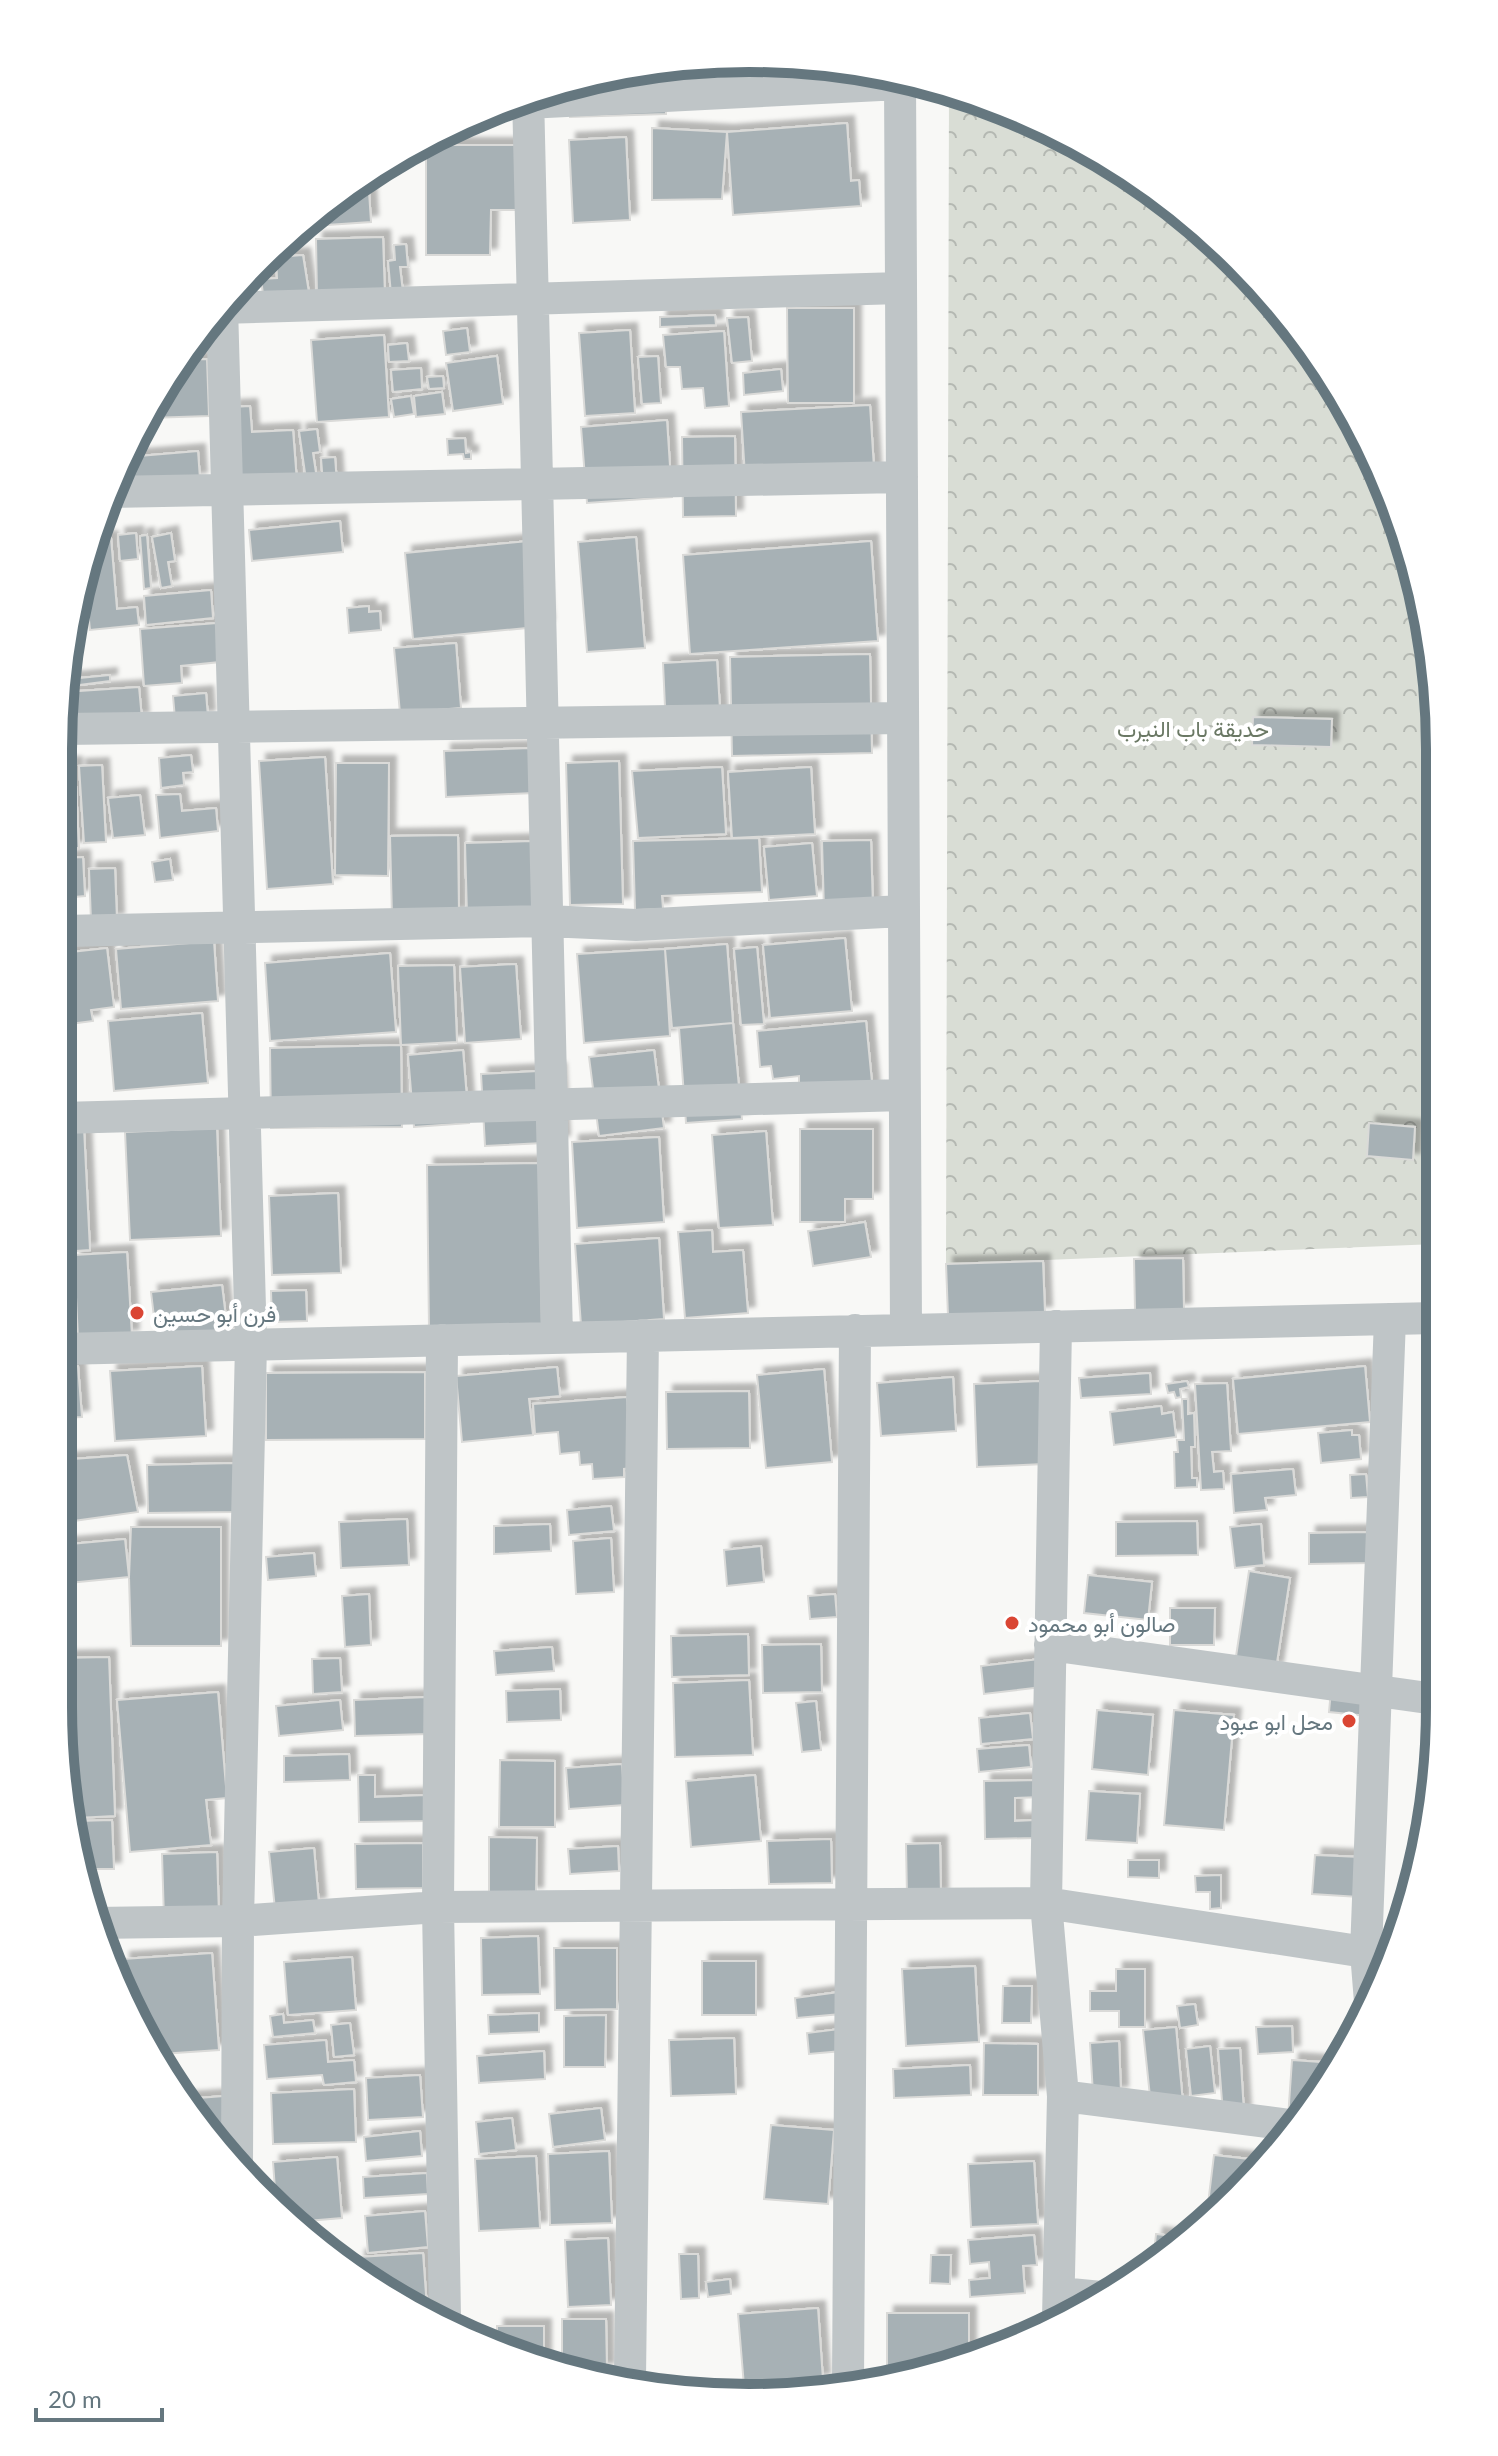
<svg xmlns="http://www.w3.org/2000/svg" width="1498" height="2456" font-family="Lato,Vazirmatn,sans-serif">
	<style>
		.park { fill: url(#park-crowns) }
		.building { fill: #a7b1b5; stroke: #dadad8; stroke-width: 2; filter: url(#shadow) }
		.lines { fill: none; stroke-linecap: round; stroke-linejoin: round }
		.street { stroke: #bfc5c7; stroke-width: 32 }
		.poi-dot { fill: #da4634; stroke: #fff; stroke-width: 3 }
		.labels { text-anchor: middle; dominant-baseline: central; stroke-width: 8; stroke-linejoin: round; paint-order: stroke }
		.park-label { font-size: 22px; fill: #6a7864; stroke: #fff }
		.poi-label { font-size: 22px; fill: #65777f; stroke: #fff; text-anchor: start }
		.rim { fill: none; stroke: #65777f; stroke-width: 10 }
	</style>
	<defs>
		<pattern id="park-crowns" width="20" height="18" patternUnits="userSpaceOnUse" patternTransform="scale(2)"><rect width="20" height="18" fill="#d9ddd5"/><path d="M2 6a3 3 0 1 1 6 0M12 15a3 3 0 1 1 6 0" fill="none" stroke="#b4b8b2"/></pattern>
		<filter id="shadow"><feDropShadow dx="7" dy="-7" stdDeviation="2" flood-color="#0004"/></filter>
	</defs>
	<rect width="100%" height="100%" fill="#f8f8f6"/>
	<path class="park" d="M949 90 1054 129 1169 201 1269 294 1348 404 1403 527 1438 703 1436 1244 946 1264Z"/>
	<path class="building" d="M658 64H664L666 114 570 117 569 85Z
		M847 123 851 181 859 180 861 206 733 215 727 132Z
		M652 128 727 132 722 199 652 200Z
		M626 137 630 220 573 223 569 140Z
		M426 145H524V210H491L490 255H426Z
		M368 176 371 222 297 227Z
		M383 237 385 296 317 297 316 239Z
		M406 244 408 267H400L403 292 391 294 388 261 395 260 394 245Z
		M303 255 310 299 264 302 261 279 277 278 276 257Z
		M787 308H854V403H788Z
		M715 315 716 325 660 327V317Z
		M748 317 752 361 732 363 727 318Z
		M467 328 470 352 446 355 443 331Z
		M630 330 635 413 585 416 579 333Z
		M724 331 729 406 705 408 703 388 682 389 680 367H666L663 335Z
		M384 335 389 417 317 422 311 340Z
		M407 343 409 361 389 362 388 345Z
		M497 356 503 404 453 411 446 363Z
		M658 356 661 403 642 404 638 357Z
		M207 359 209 416 149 418 183 360Z
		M421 368 422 389 393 392 391 370Z
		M781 369 783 391 744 395 743 373Z
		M443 376 444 388 429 389 427 377Z
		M442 392 445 414 416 417 414 396Z
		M411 396 414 414 394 417 391 399Z
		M870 405 875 484 746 492 741 412Z
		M250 406 252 432 293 430 297 482 238 486 232 407Z
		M667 420 672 497 587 503 581 427Z
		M317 429 320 452 313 453 317 479 306 480 299 431Z
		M735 436 736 516 683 517 682 437Z
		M465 438 466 453 471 452V459H464L463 454 448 455 447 439Z
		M198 451 200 479 124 485 122 464 127 457Z
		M335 457 337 483 323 484 321 458Z
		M340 521 343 552 252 561 249 530Z
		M136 533 138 559 120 561 118 535Z
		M171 533 175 561 168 562 172 586 161 588 152 537Z
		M147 535 151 588 144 589 140 536Z
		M636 537 645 648 587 652 578 542Z
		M111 538 117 609 137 607 139 625 90 630 85 581 92 553 102 552 101 539Z
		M539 540 547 626 413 639 405 553Z
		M871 541 878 641 690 654 683 555Z
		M211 590 213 618 146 625 144 596Z
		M78 605 84 633 70 635Z
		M369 606V612L380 611 381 630 349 633 347 608Z
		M217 623 220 662 181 666 182 683 144 686 140 629Z
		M456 643 461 708 400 713 394 648Z
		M66 652 70 679 110 675V681L64 687Z
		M870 654 872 753 732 756 730 657Z
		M717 660 721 726 666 729 663 663Z
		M139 687 142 719 64 720V692Z
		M206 693 208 717 175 719 173 696Z
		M1253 717 1332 719 1331 747 1252 745Z
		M531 748 534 793 446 797 444 751Z
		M191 755 193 772 183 773 184 785 161 788 159 758Z
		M325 757 333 884 267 889 259 761Z
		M619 761 623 904 570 905 566 763Z
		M336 763H389L388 876 335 875Z
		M63 764H75L79 848H63Z
		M102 765 106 842 84 843 79 766Z
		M722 767 726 834 638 838 632 771Z
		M811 767 815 834 732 838 728 772Z
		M180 794 182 811 216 808 218 831 160 838 156 795Z
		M140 795 145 835 113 838 108 798Z
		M458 835 459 914 392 917 390 836Z
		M759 838 762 892 662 896 663 909 635 910 633 841Z
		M871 840 873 909 824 910 822 841Z
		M532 841 534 914 467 915 465 843Z
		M812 843 817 896 769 900 764 847Z
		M83 857 85 896 63 898V858Z
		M170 859 173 880 155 882 152 862Z
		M115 868 117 920 91 921 89 869Z
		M845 938 852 1011 770 1018 763 945Z
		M214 941 218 1001 121 1009 116 949Z
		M727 944 733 1023 672 1028 665 949Z
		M757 947 764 1024 741 1025 734 949Z
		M107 948 114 1007 91 1010 93 1021 62 1025V953Z
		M665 949 670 1036 584 1043 577 954Z
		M390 953 396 1032 270 1041 265 963Z
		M516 964 521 1039 465 1043 460 967Z
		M454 965 457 1042 401 1045 398 966Z
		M202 1013 208 1083 114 1091 108 1021Z
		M866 1021 874 1103 799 1087V1076L773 1079 771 1066 760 1067 757 1031Z
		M733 1023 742 1119 686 1123 679 1028Z
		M401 1045 402 1127 271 1128 270 1048Z
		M463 1050 469 1123 414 1127 408 1055Z
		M654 1050 664 1128 599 1136 589 1057Z
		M559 1070 563 1142 485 1146 481 1074Z
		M1369 1123 1415 1127 1413 1160 1367 1156Z
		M84 1128 90 1250 61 1252V1129Z
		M217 1128 221 1236 130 1240 125 1132Z
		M800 1129H873V1199H845V1222H800Z
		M766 1131 773 1225 719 1228 712 1135Z
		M659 1137 664 1222 577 1228 572 1142Z
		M539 1163 542 1328 429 1330 427 1165Z
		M338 1193 341 1273 272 1275 269 1196Z
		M865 1222 871 1257 813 1266 808 1231Z
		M712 1230 713 1252 743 1250 748 1313 685 1318 678 1232Z
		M659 1238 664 1319 581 1325 575 1244Z
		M127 1252 132 1336 78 1339 74 1255Z
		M1183 1258 1184 1310 1135 1311 1134 1259Z
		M1043 1261 1045 1313 948 1316 946 1264Z
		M222 1285 228 1334 157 1342 151 1292Z
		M306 1290 307 1321 272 1322 271 1291Z
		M60 1299H65L68 1341 60 1342Z
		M1436 1362V1450H1428L1427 1363Z
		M78 1366 82 1417 60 1418V1368Z
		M202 1366 206 1436 115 1441 110 1371Z
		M1365 1366 1370 1422 1238 1434 1233 1379Z
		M557 1367 560 1396 529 1399 533 1435 462 1442 456 1376Z
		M824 1369 832 1462 766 1468 757 1375Z
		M425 1372V1439L266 1440V1373Z
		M1150 1373 1151 1394 1081 1398 1079 1378Z
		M953 1377 956 1431 881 1436 877 1383Z
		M1040 1381 1044 1464 977 1467 974 1384Z
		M1187 1381 1189 1387 1180 1389 1181 1397 1176 1398 1174 1392 1168 1393 1166 1384Z
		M1227 1383 1231 1451 1212 1452 1214 1472 1223 1471 1224 1489 1201 1490 1195 1384Z
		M749 1391 750 1448 667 1449 666 1392Z
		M627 1397 632 1468 624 1469V1477L593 1479 592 1464 580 1465 579 1452 560 1454 558 1432 535 1434 533 1404Z
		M1182 1399H1188V1414L1194 1413 1195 1447H1191L1192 1478H1197V1487L1175 1488 1174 1452H1178L1177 1440H1184Z
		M1161 1406 1162 1414 1173 1412 1176 1437 1114 1445 1110 1412Z
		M1352 1430V1435H1359L1361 1459 1321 1463 1318 1433Z
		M127 1455 138 1512 59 1523V1460Z
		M235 1463 236 1512 148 1513 147 1465Z
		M1293 1469 1296 1495 1265 1498 1267 1510 1234 1513 1231 1474Z
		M1366 1474 1368 1497 1351 1498 1350 1475Z
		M611 1506 614 1531 569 1535 567 1510Z
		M407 1519 409 1565 341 1568 339 1522Z
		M1197 1521 1198 1555 1116 1556V1522Z
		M550 1524 551 1551 494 1554V1526Z
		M1261 1524 1264 1565 1235 1568 1230 1527Z
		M131 1527H221V1646H131L129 1577Z
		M1371 1532V1563L1309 1564V1533Z
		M611 1538 614 1592 576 1594 573 1541Z
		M125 1539 129 1577 59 1584V1545Z
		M761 1546 764 1582 727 1586 724 1550Z
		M314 1553 316 1576 268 1580 266 1557Z
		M1249 1571 1290 1578 1276 1669 1235 1663Z
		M1088 1575 1152 1582 1148 1620 1084 1613Z
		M369 1594 371 1645 345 1647 342 1596Z
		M835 1594 837 1617 810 1619 808 1596Z
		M1170 1608H1215L1214 1645H1170Z
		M748 1634 749 1675 672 1677 671 1636Z
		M1435 1635V1690L1425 1688Z
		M821 1644 822 1692 763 1693 762 1645Z
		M552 1647 554 1671 496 1675 494 1651Z
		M109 1657 115 1816 76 1818 58 1707V1658Z
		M340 1658 342 1692 313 1694 312 1659Z
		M1039 1659 1043 1687 984 1694 981 1666Z
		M749 1680 753 1755 675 1757 673 1683Z
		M560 1689 561 1720 507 1722 506 1691Z
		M1331 1690 1370 1694 1368 1716 1329 1712Z
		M218 1692 227 1798 206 1800 211 1845 130 1852 117 1700Z
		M427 1697 428 1734 355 1736 354 1700Z
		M340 1700 343 1730 279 1736 276 1706Z
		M816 1701 821 1750 802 1752 796 1703Z
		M1097 1710 1153 1715 1148 1775 1092 1769Z
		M1174 1710 1234 1715 1224 1830 1164 1825Z
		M1030 1713 1033 1739 981 1744 979 1718Z
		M1029 1745 1031 1767 979 1772 977 1749Z
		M349 1754 350 1780 284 1782V1756Z
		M500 1760 555 1761V1827H499Z
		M622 1764 625 1805 569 1809 566 1768Z
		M358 1775H375V1797L427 1795V1821L359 1822Z
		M755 1775 761 1841 691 1847 686 1781Z
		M1041 1780 1042 1797 1015 1798V1821L1036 1820V1838L985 1839 984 1781Z
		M1089 1791 1140 1794 1137 1843 1086 1840Z
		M112 1820 114 1869H85L77 1821Z
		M489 1837 537 1838 536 1894 489 1893Z
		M831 1839 832 1883 769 1884 767 1841Z
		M423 1843V1888L356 1889 355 1844Z
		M940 1843 941 1896H907L906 1844Z
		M618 1846 619 1871 570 1874 568 1849Z
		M314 1848 319 1904 275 1909 269 1852Z
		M217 1852 219 1916 164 1919 162 1854Z
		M1315 1855 1361 1857 1359 1897 1312 1894Z
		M1128 1860H1159V1878L1128 1877Z
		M1221 1875V1908L1210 1909V1892H1196L1195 1876Z
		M538 1936 540 1994 482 1995 481 1938Z
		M554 1948H617V2009L555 2010Z
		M212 1953 219 2050 161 2054 125 1986 123 1959Z
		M352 1957 356 2010 288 2015 284 1962Z
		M702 1961H756V2015H702Z
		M975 1966 979 2042 906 2046 902 1969Z
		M1116 1969H1145V2027H1119V2011H1090V1991H1116Z
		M1003 1986H1032L1031 2023H1002Z
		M839 1992 841 2014 797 2018 795 1998Z
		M1195 2004 1198 2025 1180 2028 1177 2006Z
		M539 2013V2032L489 2034 488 2015Z
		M283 2014 284 2023 313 2020 315 2033 273 2037 270 2016Z
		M606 2015 605 2067H564V2016Z
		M350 2023 354 2055 334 2057 331 2025Z
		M1292 2026 1293 2052 1258 2054 1256 2027Z
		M1176 2027 1183 2103 1151 2106 1143 2030Z
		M839 2029 842 2051 809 2054 807 2033Z
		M734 2038 736 2094 671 2096 669 2040Z
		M326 2040 328 2062 354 2060 356 2082 324 2085 322 2075 267 2079 264 2045Z
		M1119 2041 1121 2093 1093 2094 1090 2043Z
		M984 2043 1038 2044V2095H983Z
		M1210 2046 1215 2093 1191 2096 1186 2049Z
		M1240 2048 1244 2113 1223 2114 1218 2049Z
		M544 2051 545 2079 479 2083 477 2056Z
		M1292 2060 1335 2063 1302 2119 1288 2118Z
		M970 2065 971 2095 894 2098 893 2069Z
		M420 2075 423 2117 368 2120 366 2078Z
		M354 2089 356 2142 273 2144 271 2093Z
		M224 2096 227 2145 219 2146 201 2127 185 2099Z
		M601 2108 605 2140 553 2147 549 2114Z
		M512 2118 516 2150 479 2154 476 2122Z
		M771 2125 834 2130 828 2204 764 2199Z
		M420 2131 422 2156 366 2161 364 2137Z
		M609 2151 612 2223 550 2225 548 2154Z
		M1214 2155 1258 2160V2164L1207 2212Z
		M536 2156 540 2228 479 2231 475 2159Z
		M337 2157 342 2218 295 2222 276 2203 273 2162Z
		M1034 2161 1038 2224 971 2227 968 2164Z
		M427 2173 428 2194 364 2198 363 2177Z
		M425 2211 428 2247 368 2253 365 2216Z
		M1156 2234 1181 2237 1153 2263Z
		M1034 2235 1037 2265 1023 2266 1025 2293 970 2297 969 2280 990 2278 989 2262 970 2264 968 2240Z
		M608 2238 611 2305 568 2307 565 2240Z
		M423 2253 427 2308 359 2272 358 2257Z
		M679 2254H698L699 2298 681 2299Z
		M931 2255H951L950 2284 930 2283Z
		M730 2279 731 2294 708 2297 706 2282Z
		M818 2308 823 2380 744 2386 738 2314Z
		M887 2313H969V2362L887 2375Z
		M562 2319H606L607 2370 562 2367Z
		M497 2326H544V2364L527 2361 497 2345Z"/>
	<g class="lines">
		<path class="street" d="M900 77 906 1329
			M528 94 557 1337
			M506 104 900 84
			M222 306 251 1344 238 1921 237 2164
			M220 308 901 288
			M109 492 902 477
			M63 729 903 718
			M62 931 547 921 636 925 903 911
			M61 1118 904 1095
			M1056 1326 1046 1903 1063 2096 1058 2318
			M442 1340 438 1907 445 2317
			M60 1349 1436 1318
			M1050 1645 1435 1699
			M94 1923 238 1921 438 1907 1046 1903 1391 1956
			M1370 2002 1366 1952 1390 1319
			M1063 2096 1298 2126
			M1060 2293 1101 2297
			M630 2378 643 1335
			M848 2382 855 1330
			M740 2397H757"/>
	</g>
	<g class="poi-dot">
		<circle cx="137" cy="1313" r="8"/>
		<circle cx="1012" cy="1623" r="8"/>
		<circle cx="1349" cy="1721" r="8"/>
	</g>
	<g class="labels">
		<g class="park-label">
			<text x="1193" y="728">حديقة باب النيرب</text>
		</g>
		<g class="poi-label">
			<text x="153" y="1313">فرن أبو حسين</text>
			<text x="1028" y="1623">صالون أبو محمود</text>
			<text x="1333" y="1721" text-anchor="end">محل ابو عبود</text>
		</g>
	</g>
	<path d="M0 0H1498V2456H0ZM749 72H749A677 677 0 0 1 1426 749V1707A677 677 0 0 1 749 2384H749A677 677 0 0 1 72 1707V749A677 677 0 0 1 749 72Z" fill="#fff" fill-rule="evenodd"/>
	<path class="rim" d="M749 72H749A677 677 0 0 1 1426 749V1707A677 677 0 0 1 749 2384H749A677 677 0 0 1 72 1707V749A677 677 0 0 1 749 72Z"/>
	<path d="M36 2408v12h126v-12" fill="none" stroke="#65777f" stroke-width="4"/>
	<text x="48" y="2408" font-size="24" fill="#65777f" stroke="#ffffff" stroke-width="6" paint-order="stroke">20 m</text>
</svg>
